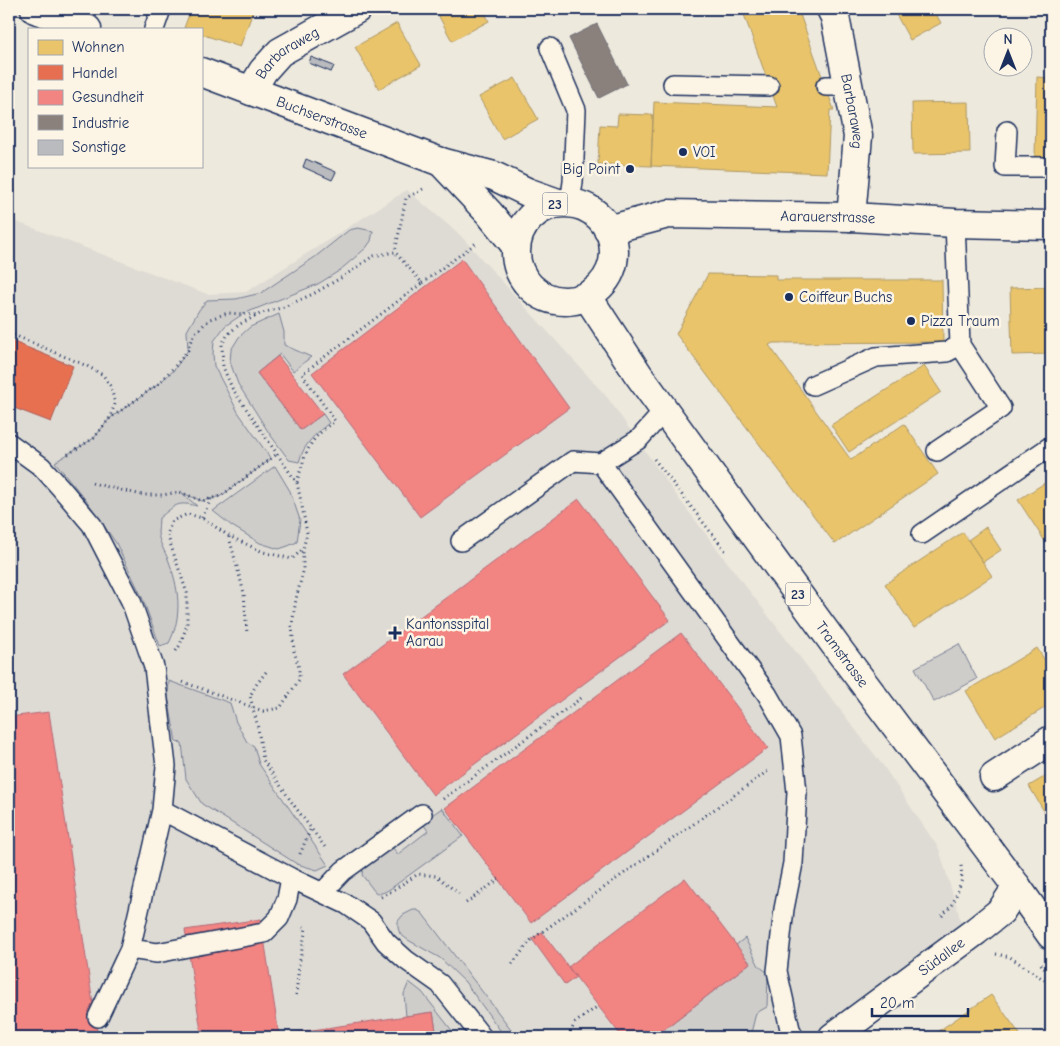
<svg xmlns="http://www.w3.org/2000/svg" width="1060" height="1046" font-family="'Comic Neue',sans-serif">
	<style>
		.built { fill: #dedbd4 }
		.green { fill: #cfcdca; stroke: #757e94 }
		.homes { fill: #e9c46a; stroke: #ab9766 }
		.shops { fill: #e76f51; stroke: #aa5c55 }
		.health { fill: #f28482; stroke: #b26a77 }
		.industry { fill: #8a817c; stroke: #696873 }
		.building { fill: #babbbe; stroke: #1b2f5e }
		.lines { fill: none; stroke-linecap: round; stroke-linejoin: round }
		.service-casing { stroke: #1b2f5e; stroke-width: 22 }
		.minor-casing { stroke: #1b2f5e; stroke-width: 31 }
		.secondary-casing { stroke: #1b2f5e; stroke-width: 31 }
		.primary-casing { stroke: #1b2f5e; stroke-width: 31 }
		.path { stroke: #1b2f5e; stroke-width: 3; stroke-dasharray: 1 4; stroke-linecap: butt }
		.service { stroke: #fcf5e5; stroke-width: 19 }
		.minor { stroke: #fcf5e5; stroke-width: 28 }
		.secondary { stroke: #fcf5e5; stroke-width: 28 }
		.primary { stroke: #fcf5e5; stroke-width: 28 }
		.poi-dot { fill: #1b2f5e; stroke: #fcf5e5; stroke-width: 2 }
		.labels { text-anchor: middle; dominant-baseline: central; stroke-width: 5; stroke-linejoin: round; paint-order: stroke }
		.shield { fill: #fcf5e5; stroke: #5e6a86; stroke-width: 1 }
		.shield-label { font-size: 14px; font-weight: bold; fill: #1b2f5e }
		.street-label { font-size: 15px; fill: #1b2f5e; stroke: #fcf5e5 }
		.poi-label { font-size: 15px; fill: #1b2f5e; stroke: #fcf5e5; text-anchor: start }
	</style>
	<rect width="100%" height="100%" fill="#eee9dd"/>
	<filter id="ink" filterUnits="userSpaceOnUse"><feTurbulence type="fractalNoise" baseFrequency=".02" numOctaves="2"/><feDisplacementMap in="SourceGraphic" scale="10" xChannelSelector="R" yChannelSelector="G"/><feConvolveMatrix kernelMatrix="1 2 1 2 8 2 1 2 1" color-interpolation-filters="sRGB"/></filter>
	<g filter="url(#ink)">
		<path class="built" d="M407 190 460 235 607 397 679 499 884 767 939 849 966 938 833 1037H9V219L207 294 246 292Z"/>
		<path class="green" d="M358 228 373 231 371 241 366 248 339 271 318 284 243 314 225 326 214 341 213 354 214 366 238 412 271 459 221 496 202 501 182 493 197 506C176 501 176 505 159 518 159 523 158 528 158 533 159 542 165 552 168 559 179 587 183 616 169 643L160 646 142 597 116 543 89 504 55 462 94 438 109 419 157 385 174 370 188 350 187 331 199 310 207 300 236 299 261 293 315 257 349 230Z
			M279 314 284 332V345L311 357 293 371 280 354 257 373 301 430 323 414 329 423C315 434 304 444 299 462L289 460 269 433 238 384 230 362 231 350 239 337 250 327Z
			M275 466 290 491 300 520 297 542 288 546 279 549 260 543 232 526 213 511Z
			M959 644 977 679 934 702 915 668Z
			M169 681 230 703 236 722 247 742 254 746 259 764 328 865 317 870 297 864 202 804 186 779 182 743 176 742 168 696Z
			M442 808 463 836 390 889C385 892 380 895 375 892L362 875 363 867 391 846 398 854 428 831 422 822Z
			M413 910H417L422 913 517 1037H505L465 982 440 958 408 940 400 934 398 928V921L403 915Z
			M745 938 759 966 768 973 767 1007 756 1013 750 1037H654L750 963 736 945Z
			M409 982 422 992 457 1037H437L433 1012 406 1016 404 994Z"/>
		<path class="homes" d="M191 9H254L240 47 201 34V29L184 28Z
			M435 9H483L489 21 452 41Z
			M742 9H798L834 110H830L827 173 651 166 654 102 777 107Z
			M893 9H933L941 23 910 40Z
			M397 23 421 65 379 89 355 47Z
			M1037 77 1051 78V157L1035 156Z
			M515 78 538 119 502 139 479 97Z
			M969 102 970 153 913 154 912 103Z
			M618 114 653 115 651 166 598 164 600 125 617 126Z
			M708 274 776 275V280H942L943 342 773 343 769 345 851 460 904 424 938 474 835 544 676 334Z
			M1051 287V354L1012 355 1010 288Z
			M924 366 941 392 849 452 831 425Z
			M1051 479V540L1046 543 1018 500Z
			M986 527 1001 550 983 562 968 540Z
			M963 532 992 576 914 628 885 584Z
			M1037 648 1051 670V704L995 738 966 691Z
			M1051 773V823L1029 786Z
			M991 995 1022 1037H941L937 1032Z"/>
		<path class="shops" d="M9 340 73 366 51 422 9 406Z"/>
		<path class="health" d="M462 259 569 408 420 517 312 373Z
			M278 356 323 414 301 430 257 373Z
			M9 486 15 488 9 505Z
			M579 499 670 620 433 795 343 674Z
			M681 633 768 748 531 923 445 808Z
			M49 712 98 1037H9V717Z
			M685 878 750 963 654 1037H622L568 967Z
			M261 919 279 1035 433 1012 437 1037H202L185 930Z
			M542 932 576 977 565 985 532 939Z"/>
		<path class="industry" d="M597 24 627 84 599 98 569 38Z"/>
		<path class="building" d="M311 57 334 66 331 72 309 63Z
			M306 159 336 172 332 180 303 167Z"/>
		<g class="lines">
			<g class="service-casing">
				<path id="service" d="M154 29 161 9
					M550 48 576 110 573 182 570 203
					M673 84 769 86
					M826 86H849
					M1007 131 1005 167H1051
					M813 385 876 357 947 352 960 345
					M9 443 42 467 60 487 92 525 131 601 154 667 166 766 162 810 130 949 98 1017
					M937 451 1001 408 960 345 955 223
					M601 463 767 694 791 736 797 792 793 863 784 909 777 971 790 1029 794 1037
					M922 534 1051 446
					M461 541 573 461 601 463 639 439 665 410
					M162 810 291 878 346 904 371 921 386 942 406 960 440 984 482 1037
					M323 892 343 871 422 814
					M130 949 157 953 188 947 264 933 279 918 287 899 291 878"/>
			</g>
			<g class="minor-casing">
				<g id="minor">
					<path id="s1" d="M831 9 835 17 858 136 851 217"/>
					<path id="s2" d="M251 91 263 71 280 52 357 9"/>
					<path d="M994 777 1051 740"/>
					<path id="s3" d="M833 1037 976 931 1001 911 1017 887"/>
				</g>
			</g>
			<g class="secondary-casing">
				<g id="secondary">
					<path id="s4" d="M608 230 668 214 851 217 955 223 1051 225"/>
				</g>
			</g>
			<g class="primary-casing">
				<g id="primary">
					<path d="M35 9 87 29"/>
					<path id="s5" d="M201 72 441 162 494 176 527 192 558 203"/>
					<path d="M441 162 489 213 516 246"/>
					<circle cx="565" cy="252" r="49"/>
					<path id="s6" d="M587 296 638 374 841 653 1017 887 1051 935"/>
				</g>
			</g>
			<path class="path" d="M422 283 476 243
				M9 333 87 366 103 375 111 387 115 404 109 419 94 438 65 456
				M109 419 157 385 176 365 188 350 195 333 210 319 228 313 259 315
				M654 459 727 553
				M297 482C302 466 306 446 319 434 324 429 330 425 335 421L302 374 422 283 395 252
				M92 483 142 495H162L180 492 202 501 221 496 277 454
				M202 518 211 499
				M229 537 244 593 247 634
				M176 651 180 645 187 625V593L167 534 172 521 188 514 202 518 229 536 263 552 292 559 303 549 307 533 301 501 297 483 232 388 223 367 222 344 228 334 240 324 262 313 284 307 313 294 344 276 373 256 395 252 406 198 423 189
				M266 672 256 685 250 696 258 728 263 760 293 804 327 850
				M183 682 263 711 280 708 299 680V668L294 651 292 625 296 599 303 572V549
				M443 799 584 696
				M300 854 311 828
				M381 897 387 894 418 874 437 876 459 894
				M466 903 499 879
				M942 916 953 904 962 879 961 865
				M996 954 1010 957 1046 981 1051 986
				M512 964 532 939 768 771
				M1041 964 1051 978
				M296 995 299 965 306 928 302 926
				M568 1037 575 1023 598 1006"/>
			<use href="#service" class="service"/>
			<use href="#minor" class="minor"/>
			<use href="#secondary" class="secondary"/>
			<use href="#primary" class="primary"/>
		</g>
	</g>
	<g class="poi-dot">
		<circle cx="683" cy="152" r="5"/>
		<circle cx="630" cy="169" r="5"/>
		<circle cx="789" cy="297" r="5"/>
		<circle cx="911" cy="321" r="5"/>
		<path d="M392.5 625.5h5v5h5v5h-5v5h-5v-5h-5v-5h5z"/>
	</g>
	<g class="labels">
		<g class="shield">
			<rect x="542.5" y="192.5" width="25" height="23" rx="4"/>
			<rect x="785.5" y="582.5" width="25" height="23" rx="4"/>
		</g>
		<g class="shield-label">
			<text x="555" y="204">23</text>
			<text x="798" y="594">23</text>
		</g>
		<g class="street-label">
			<text stroke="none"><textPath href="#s2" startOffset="54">Barbaraweg</textPath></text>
			<text stroke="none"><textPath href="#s1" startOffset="105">Barbaraweg</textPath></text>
			<text stroke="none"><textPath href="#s5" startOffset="129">Buchserstrasse</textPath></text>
			<text stroke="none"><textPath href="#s4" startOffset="222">Aarauerstrasse</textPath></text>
			<text stroke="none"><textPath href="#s6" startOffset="440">Tramstrasse</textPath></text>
			<text stroke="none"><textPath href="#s3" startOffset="135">Südallee</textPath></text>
		</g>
		<g class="poi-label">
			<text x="693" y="152">VOI</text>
			<text x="620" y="169" text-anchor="end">Big Point</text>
			<text x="799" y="297">Coiffeur Buchs</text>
			<text x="921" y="321">Pizza Traum</text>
			<text x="406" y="624">Kantonsspital<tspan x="406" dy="17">Aarau</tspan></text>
		</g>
	</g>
	<rect width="1060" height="1046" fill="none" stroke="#fcf5e5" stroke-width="30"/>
	<rect x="15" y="15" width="1030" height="1016" fill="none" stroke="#1b2f5e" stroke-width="2" filter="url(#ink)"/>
	<rect x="28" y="28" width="175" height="140" fill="#fcf5e5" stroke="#a2a6af"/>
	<rect x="38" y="40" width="25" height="15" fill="#e9c46a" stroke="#a2a6af"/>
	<text x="72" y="52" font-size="15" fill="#1b2f5e">Wohnen</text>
	<rect x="38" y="65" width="25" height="15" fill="#e76f51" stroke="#a2a6af"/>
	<text x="72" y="78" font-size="15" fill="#1b2f5e">Handel</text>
	<rect x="38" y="90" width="25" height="15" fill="#f28482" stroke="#a2a6af"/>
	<text x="72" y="102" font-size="15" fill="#1b2f5e">Gesundheit</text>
	<rect x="38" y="115" width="25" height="15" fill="#8a817c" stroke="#a2a6af"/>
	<text x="72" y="128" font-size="15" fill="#1b2f5e">Industrie</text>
	<rect x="38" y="140" width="25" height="15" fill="#babbbe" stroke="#a2a6af"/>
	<text x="72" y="152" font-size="15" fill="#1b2f5e">Sonstige</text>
	<g transform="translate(1008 52)"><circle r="24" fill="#fcf5e5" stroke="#a2a6af"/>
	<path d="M0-4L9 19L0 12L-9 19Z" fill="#1b2f5e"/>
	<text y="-8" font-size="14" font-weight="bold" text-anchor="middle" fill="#1b2f5e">N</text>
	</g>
	<path d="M872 1008v8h96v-8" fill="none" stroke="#1b2f5e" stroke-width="2.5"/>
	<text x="880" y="1008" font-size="15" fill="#1b2f5e" stroke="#fcf5e5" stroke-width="4" paint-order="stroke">20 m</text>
</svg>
